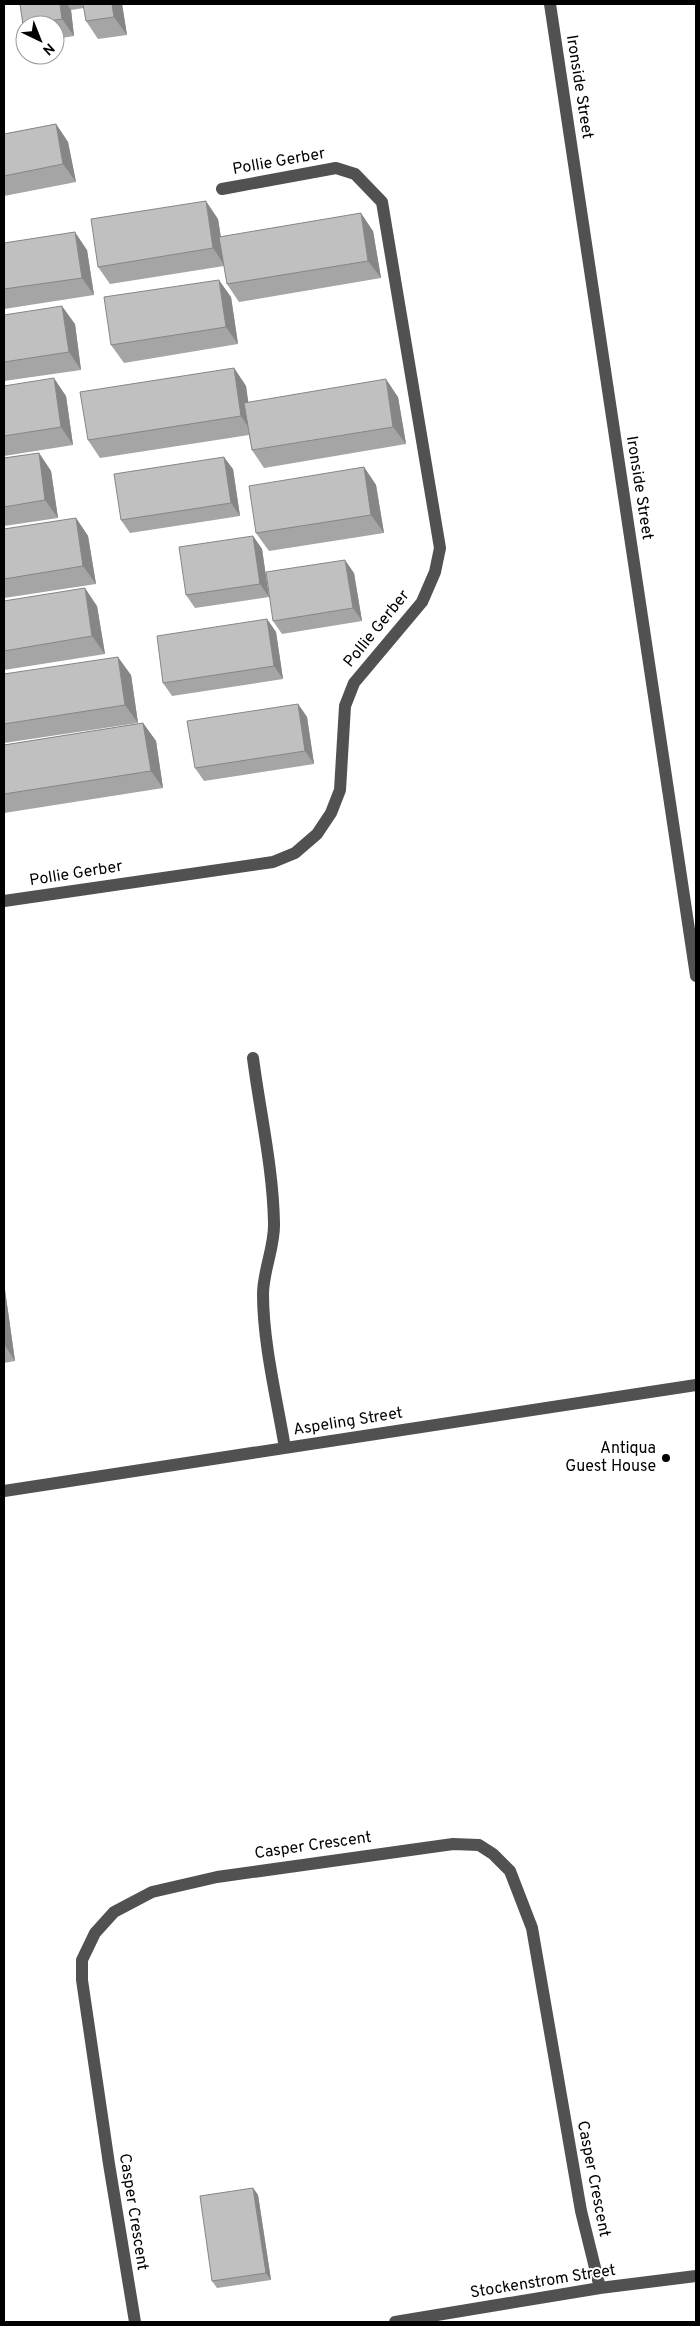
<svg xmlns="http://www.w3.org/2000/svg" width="700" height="2326" font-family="Overpass,sans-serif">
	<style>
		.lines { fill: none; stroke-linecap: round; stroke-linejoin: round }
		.minor { stroke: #515151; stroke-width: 12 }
		.wall { fill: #a5a5a5 }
		.shaded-wall { fill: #868686 }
		.building { fill: #c0c0c0; stroke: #868686 }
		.poi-dot { fill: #000; stroke: #fff; stroke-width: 2 }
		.labels { text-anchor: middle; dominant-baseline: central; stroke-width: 4; stroke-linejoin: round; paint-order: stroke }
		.street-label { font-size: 16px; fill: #000; stroke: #fff }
		.poi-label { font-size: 16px; fill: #000; stroke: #fff; text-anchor: end }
	</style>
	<rect width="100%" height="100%" fill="#fff"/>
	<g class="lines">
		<path class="minor" d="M550 4 696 976
			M4 901 273 862 295 853 317 834 331 813 340 790 345 706 354 683 422 602 435 572 440 548 382 202 355 174 336 168 222 189
			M253 1058C260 1112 273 1168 274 1223 275 1246 263 1271 263 1294 263 1343 277 1400 285 1448
			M4 1491 696 1385
			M135 2322 109 2164 82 1980V1960L95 1933 114 1912 152 1892 217 1877 453 1844 479 1845 493 1854 510 1871 532 1928 581 2211 600 2288
			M395 2322 600 2288 696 2276"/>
	</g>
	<path class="wall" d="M20 4H122L127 35 98 39 86 21 84 8 71 10 74 36 55 39V25H25V27L23 25Z
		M56 124 68 142 76 182 4 196V134Z
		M218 219 221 237 373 231 381 278 239 302 227 284 224 266 110 284 98 267Z
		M4 243 87 250 94 295 4 309Z
		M231 297 238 344 124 363 111 345Z
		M4 315 75 324 81 370 4 381Z
		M234 368 246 386 248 403 398 397 406 444 264 468 252 450 249 435 100 458 88 440Z
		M4 386 66 396 73 445 4 456Z
		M39 453 51 471 58 518 4 526V458Z
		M364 467 376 485 384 533 269 551 256 533Z
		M233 469 240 516 130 533 121 520Z
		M76 518 88 536 96 584 4 598V529Z
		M253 536 262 549 269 597 195 608 186 595Z
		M354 573 362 621 282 634 273 621Z
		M4 601 97 606 105 654 4 670Z
		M267 619 276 632 283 679 172 696 163 683Z
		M4 674 131 675 138 723 4 743Z
		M298 704 307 717 314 764 204 781 195 768Z
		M143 723 156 741 163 788 4 813V745Z
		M4 1288 5 1290 15 1361 4 1363Z
		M253 2188 258 2195 271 2280 217 2288 212 2281Z"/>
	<path class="shaded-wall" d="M60 4H67L71 10 74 36 62 19Z
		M112 4H122L127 35 114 17Z
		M56 124 68 142 76 182 63 164Z
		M206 201 218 219 225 266 213 248Z
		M361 213 373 231 381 278 368 261Z
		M75 232 87 250 94 295 82 278Z
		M219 280 231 297 238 344 226 327Z
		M62 306 75 324 81 370 69 352Z
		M234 368 246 386 253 434 241 416Z
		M54 378 66 396 73 445 61 427Z
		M386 379 398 397 406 444 393 427Z
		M39 453 51 471 58 518 45 500Z
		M224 457 233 469 240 516 231 503Z
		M364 467 376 485 384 533 371 515Z
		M76 518 88 536 96 584 83 566Z
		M253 536 262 549 269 597 260 584Z
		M345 560 354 573 362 621 353 608Z
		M85 588 97 606 105 654 92 636Z
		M267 619 276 632 283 679 274 666Z
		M118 657 131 675 138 723 125 705Z
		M298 704 307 717 314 764 305 751Z
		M143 723 156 741 163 788 151 771Z
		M4 1288 5 1290 15 1361 4 1344Z
		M253 2188 258 2195 271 2280 266 2273Z"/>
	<path class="building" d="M20 4H60L62 19 23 25Z
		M83 4H112L114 17 86 21Z
		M56 124 63 164 4 176V134Z
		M206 201 213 248 98 267 91 219Z
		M361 213 368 261 227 284 219 237Z
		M75 232 82 278 4 289V243Z
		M219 280 226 327 111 345 104 297Z
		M62 306 69 352 4 362V315Z
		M234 368 241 416 88 440 80 392Z
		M54 378 61 427 4 436V386Z
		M386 379 393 427 252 450 244 403Z
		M39 453 45 500 4 507V458Z
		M224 457 231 503 121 520 114 474Z
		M364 467 371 515 256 533 249 486Z
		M76 518 83 566 4 579V529Z
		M253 536 260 584 186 595 179 547Z
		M345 560 353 608 273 621 266 572Z
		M85 588 92 636 4 651V601Z
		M267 619 274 666 163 683 157 636Z
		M118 657 125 705 4 724V674Z
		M298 704 305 751 195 768 187 721Z
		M143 723 151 771 4 794V745Z
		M253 2188 266 2273 212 2281 200 2196Z"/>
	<circle class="poi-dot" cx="666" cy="1458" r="5"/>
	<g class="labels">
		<g class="street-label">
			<text transform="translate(579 87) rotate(81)">Ironside Street</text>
			<text transform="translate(279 162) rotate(-10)">Pollie Gerber</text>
			<text transform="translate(639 488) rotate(81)">Ironside Street</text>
			<text transform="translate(377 629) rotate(-51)">Pollie Gerber</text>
			<text transform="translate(76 874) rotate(-9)">Pollie Gerber</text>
			<text transform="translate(348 1422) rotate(-9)">Aspeling Street</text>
			<text transform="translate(313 1846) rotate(-8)">Casper Crescent</text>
			<text transform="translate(593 2179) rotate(79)">Casper Crescent</text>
			<text transform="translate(133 2212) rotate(81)">Casper Crescent</text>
			<text transform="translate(543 2282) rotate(-9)">Stockenstrom Street</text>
		</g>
		<g class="poi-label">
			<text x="656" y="1449">Antiqua<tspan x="656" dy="18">Guest House</tspan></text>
		</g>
	</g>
	<rect width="700" height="2326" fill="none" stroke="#000000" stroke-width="10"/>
	<g transform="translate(40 40) rotate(137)"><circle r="24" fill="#ffffff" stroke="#999999"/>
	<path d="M0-4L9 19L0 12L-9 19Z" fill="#000000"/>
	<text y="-8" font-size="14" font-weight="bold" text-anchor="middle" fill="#000000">N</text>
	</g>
</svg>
